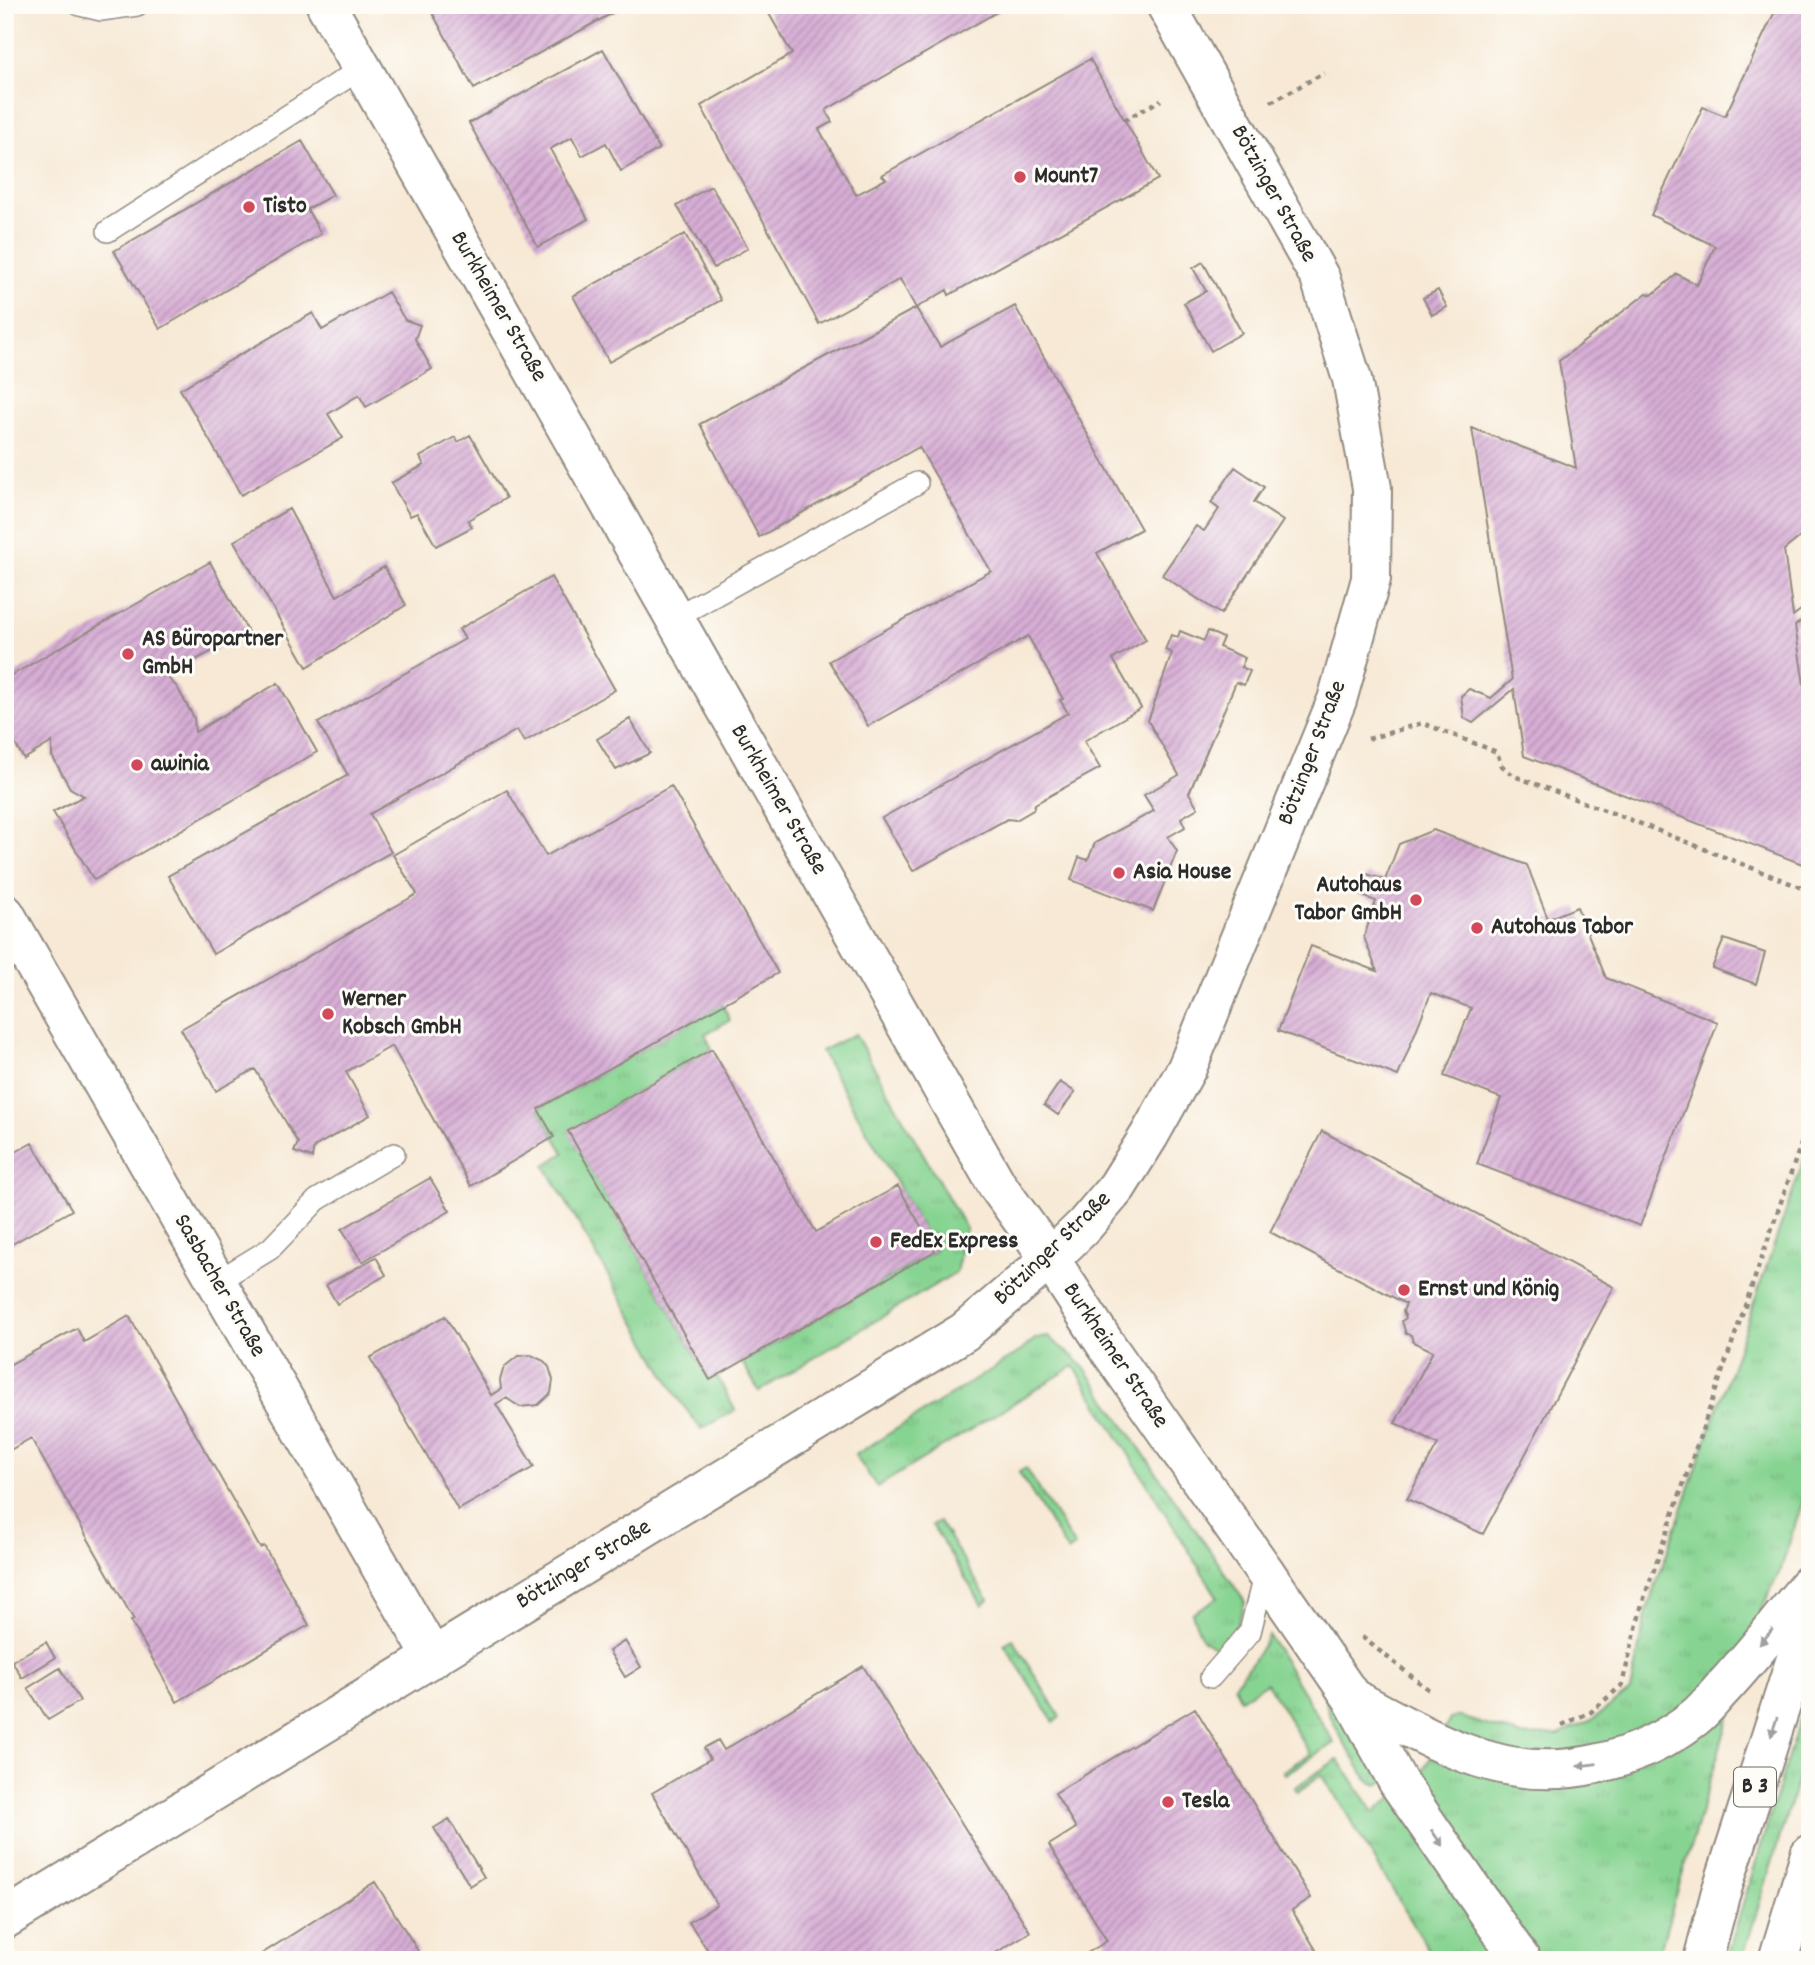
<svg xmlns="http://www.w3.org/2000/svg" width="1815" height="1965" font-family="Dekko,sans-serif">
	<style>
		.grass { fill: url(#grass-tufts); stroke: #59805e; stroke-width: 2 }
		.building { fill: url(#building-hatch) }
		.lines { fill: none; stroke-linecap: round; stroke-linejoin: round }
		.lane-casing { stroke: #918a80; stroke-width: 24 }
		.street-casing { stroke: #918a80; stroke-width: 42 }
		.secondary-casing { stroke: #918a80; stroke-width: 42 }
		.highway-casing { stroke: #918a80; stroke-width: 42 }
		.path { stroke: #918a80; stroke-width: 4.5; stroke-dasharray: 5 5; stroke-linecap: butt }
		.lane { stroke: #fff; stroke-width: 21 }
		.street { stroke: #fff; stroke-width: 38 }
		.secondary { stroke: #fff; stroke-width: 38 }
		.highway { stroke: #fff; stroke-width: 38 }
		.oneway { fill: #a0a0a0 }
		.poi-dot { fill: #d1495b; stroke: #fdfcf7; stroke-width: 2.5 }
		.labels { text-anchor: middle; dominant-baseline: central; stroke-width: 6; stroke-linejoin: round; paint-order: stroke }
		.shield { fill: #fdfcf7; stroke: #6a6a68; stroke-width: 2 }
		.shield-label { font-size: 23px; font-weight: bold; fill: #2b2b2b }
		.poi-label { font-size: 24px; font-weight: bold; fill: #2b2b2b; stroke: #fdfcf7; text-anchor: start }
		.street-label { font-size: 24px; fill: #2b2b2b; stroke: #fdfcf7 }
	</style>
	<defs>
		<pattern id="grass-tufts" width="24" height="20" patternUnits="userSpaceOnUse" patternTransform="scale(1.75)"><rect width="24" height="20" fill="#87d492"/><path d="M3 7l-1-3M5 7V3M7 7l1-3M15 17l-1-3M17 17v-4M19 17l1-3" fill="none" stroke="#75b67e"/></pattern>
		<pattern id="building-hatch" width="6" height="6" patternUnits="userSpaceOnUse" patternTransform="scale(1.75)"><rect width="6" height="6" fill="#d8aed6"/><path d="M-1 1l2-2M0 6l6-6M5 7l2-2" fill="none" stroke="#af8eae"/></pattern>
	</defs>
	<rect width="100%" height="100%" fill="#fdfcf7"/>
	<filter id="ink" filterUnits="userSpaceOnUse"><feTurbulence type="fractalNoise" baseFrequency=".0143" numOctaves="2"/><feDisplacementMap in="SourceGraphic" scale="14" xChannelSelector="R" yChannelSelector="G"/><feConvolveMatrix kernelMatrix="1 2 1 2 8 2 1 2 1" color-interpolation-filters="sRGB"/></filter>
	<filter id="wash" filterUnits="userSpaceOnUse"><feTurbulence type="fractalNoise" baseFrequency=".00686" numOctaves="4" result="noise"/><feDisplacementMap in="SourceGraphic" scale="28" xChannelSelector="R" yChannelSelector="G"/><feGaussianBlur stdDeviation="1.57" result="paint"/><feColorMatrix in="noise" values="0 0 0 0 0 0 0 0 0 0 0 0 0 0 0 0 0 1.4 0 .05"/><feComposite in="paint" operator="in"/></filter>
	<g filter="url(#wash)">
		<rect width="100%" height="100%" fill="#f7e9d5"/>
		<path class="grass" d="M722 1004 730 1020 705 1034 712 1049 569 1131 709 1379 717 1376 735 1410 701 1429 680 1401 545 1165 564 1153 538 1109Z
			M855 1034 966 1229 956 1272 759 1391 742 1362 935 1251 821 1051Z
			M1810 1142V1478L1781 1569 1760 1612 1657 1960H1435L1342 1806 1321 1775 1297 1792 1294 1788 1338 1759 1374 1812 1423 1772 1450 1719 1458 1716 1521 1736 1559 1735 1592 1720 1630 1691 1647 1610Z
			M1048 1337 1075 1358 1087 1371 1245 1602C1239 1619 1234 1641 1216 1648L1202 1639 1192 1613 1218 1598 1074 1366 877 1487 855 1455 1021 1351 1035 1339Z
			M1026 1468 1075 1547 1068 1552 1019 1472Z
			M939 1521 988 1600 982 1605 932 1525Z
			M1269 1636 1334 1743 1285 1774 1283 1771 1310 1754 1267 1683 1240 1699 1234 1685 1251 1664Z
			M1013 1639 1060 1717 1054 1722 1004 1644Z
			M1810 1685V1739L1742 1960H1726Z
			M1324 1691 1386 1780 1378 1785 1367 1780C1353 1755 1326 1720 1324 1691Z"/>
		<g id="blocks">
			<path class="building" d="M428 5H627L474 89Z
				M764 5H1009L826 110 832 122 819 129 856 195 886 179 882 175 1090 59 1158 179 949 295 947 290 916 308 940 347 1015 306 1141 529 1097 553 1146 640 1113 659 1141 708 1084 741 1100 768 1035 804 1033 810 1016 820 1007 819 913 871 882 818 1068 713 1060 700 1063 699 1028 636 868 726 829 661 991 571 919 447 759 537 700 424 916 308 900 279 819 324 701 106 792 54Z
				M1778 5H1810V529L1784 550 1793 616 1810 603V613L1795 626 1810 723V867L1524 756 1514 689 1473 723 1464 718 1461 696 1469 689 1491 698 1512 680 1472 428 1576 468 1559 361 1647 293 1652 295 1677 274 1697 285 1715 246 1651 215 1703 107 1725 116Z
				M603 49 659 149 621 171 606 143 582 156 572 137 550 149 588 219 538 247 469 123Z
				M302 141 333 195 307 209 321 234 160 329 114 251Z
				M711 186 748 248 714 268 677 206Z
				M685 234 721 300 609 362 573 296Z
				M1203 262 1242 333 1211 351 1184 303 1206 291 1193 268Z
				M1438 290 1447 307 1432 315 1423 298Z
				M388 292 405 320 420 325 415 339 432 369 366 407 359 395 328 414 343 438 241 495 180 389 313 313 322 330Z
				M470 435 506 498 468 520 472 527 436 546 417 513 410 516 391 483 424 465 420 457 455 437 458 442Z
				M1235 467 1264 487 1254 502 1283 521 1221 614 1162 575 1196 526 1204 531 1219 509 1211 503Z
				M289 509 337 596 384 567 406 605 307 667 234 541Z
				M210 562 248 632 166 676 177 687 194 718 195 732 278 683 317 752 94 880 53 812 84 796 70 788 52 756V742L24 759 5 727V679Z
				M551 577 615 690 524 742 517 730 370 814 391 852 213 954 168 876 348 775 318 723 465 639 459 629Z
				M1180 631 1204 641 1208 631 1223 638 1219 647 1245 658 1241 667 1250 671 1244 685 1236 682 1189 793 1198 808 1181 818 1185 827 1168 837 1177 851 1153 911 1071 880 1079 857 1088 860 1095 843 1154 811 1144 795 1179 775 1148 721 1172 653 1165 650 1171 635 1178 637Z
				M630 719 650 753 616 770 597 739Z
				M671 786 778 973 538 1109 554 1137 471 1186 392 1046 346 1072 370 1115 314 1147 312 1158 294 1152 298 1143 255 1069 216 1091 181 1029 417 894 393 855 507 790 546 856Z
				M1433 830 1527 865 1548 919 1577 907 1606 978 1718 1022 1640 1226 1477 1164 1501 1098 1444 1076 1471 1008 1431 993 1398 1076 1278 1031 1311 946 1377 971 1364 937 1376 901 1359 895 1367 874 1385 880 1399 844Z
				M1724 939 1765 953 1756 984 1712 968Z
				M712 1049 816 1232 898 1186 935 1251 710 1380 568 1131Z
				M1060 1082 1075 1092 1058 1115 1044 1105Z
				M1322 1131 1614 1287 1483 1534 1407 1499 1438 1444 1395 1423 1433 1351 1413 1342 1411 1335 1406 1334 1402 1321 1406 1318 1403 1311 1406 1304 1270 1232Z
				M32 1143 72 1210 5 1248V1158Z
				M430 1178 450 1211 362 1262 342 1229Z
				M376 1257 386 1275 337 1304 326 1285Z
				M129 1316 260 1548 264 1546 309 1625 177 1702 131 1621 134 1620 31 1438 5 1453V1367L77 1328 84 1342Z
				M445 1316 491 1395 501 1389 500 1380 504 1367 518 1356 531 1355 544 1361 549 1367 553 1380 551 1393 538 1405 520 1407 506 1398 496 1404 534 1467 458 1510 370 1358Z
				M625 1641 641 1667 625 1677 609 1651Z
				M46 1642 55 1658 22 1678 12 1661Z
				M863 1666 1030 1932 984 1960H696L709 1952 689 1922 717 1905 652 1793 710 1759 704 1748 718 1740 724 1750Z
				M60 1668 80 1701 48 1720 28 1688Z
				M1195 1708 1311 1898 1292 1910 1322 1960H1076L1107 1941 1049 1845 1076 1828 1055 1793Z
				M449 1819 484 1877 470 1886 434 1828Z
				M375 1882 418 1951 404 1960H252Z"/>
		</g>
	</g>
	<g filter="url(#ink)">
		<use href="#blocks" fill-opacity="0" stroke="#918a80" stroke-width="2"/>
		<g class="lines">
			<g class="lane-casing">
				<path id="lane" d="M80 5 101 10 137 5
					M108 231 362 68
					M674 618 917 483
					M216 1282 270 1249 317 1200 394 1154
					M1211 1677 1250 1632 1265 1572"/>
			</g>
			<g class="street-casing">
				<path id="street" d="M326 5 997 1185 1050 1259
					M5 914 433 1658"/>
			</g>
			<g class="secondary-casing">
				<path id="secondary" d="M1050 1259 1106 1345 1265 1572
					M5 1919 964 1332 1050 1259 1084 1226 1117 1187 1149 1136 1187 1068 1337 700 1371 579 1372 488 1352 379 1320 278 1166 5"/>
			</g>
			<g class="highway-casing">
				<path id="highway" d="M1265 1572 1352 1698 1398 1782 1521 1960
					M1352 1698C1397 1721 1443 1749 1493 1762 1562 1781 1639 1761 1694 1718 1704 1710 1712 1700 1720 1691 1752 1657 1780 1620 1810 1584
					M1703 1960 1720 1895 1810 1615
					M1778 1960 1810 1854"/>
			</g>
			<path class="path" d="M1271 102 1324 73
				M1124 120 1161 100
				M1368 739 1422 723 1497 752 1501 765 1514 776 1631 820 1810 891
				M1362 1637 1429 1690
				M1562 1725 1591 1712 1622 1685 1642 1604 1810 1118"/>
			<use href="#lane" class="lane"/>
			<use href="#street" class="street"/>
			<use href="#secondary" class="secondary"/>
			<use href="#highway" class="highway"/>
		</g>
		<defs><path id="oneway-solid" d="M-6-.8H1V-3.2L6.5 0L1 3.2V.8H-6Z" transform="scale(1.75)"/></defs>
		<g class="oneway">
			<use href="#oneway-solid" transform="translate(1766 1637) rotate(130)"/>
			<use href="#oneway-solid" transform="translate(1774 1727) rotate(108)"/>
			<use href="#oneway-solid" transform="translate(1587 1765) rotate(173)"/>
			<use href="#oneway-solid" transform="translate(1437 1838) rotate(55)"/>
		</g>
	</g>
	<g class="poi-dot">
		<circle cx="1020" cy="177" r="7"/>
		<circle cx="249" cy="207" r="7"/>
		<circle cx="128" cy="654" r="7"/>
		<circle cx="137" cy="765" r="7"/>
		<circle cx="1119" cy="873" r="7"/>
		<circle cx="1416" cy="900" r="7"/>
		<circle cx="1477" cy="928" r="7"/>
		<circle cx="328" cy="1014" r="7"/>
		<circle cx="876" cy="1242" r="7"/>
		<circle cx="1404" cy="1290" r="7"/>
		<circle cx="1168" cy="1802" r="7"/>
	</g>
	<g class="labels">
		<rect class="shield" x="1734" y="1767.5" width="42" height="39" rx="5"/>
		<g class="shield-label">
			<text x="1755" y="1787">B 3</text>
		</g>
		<g class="poi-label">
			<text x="1034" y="177">Mount7</text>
			<text x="263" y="207">Tisto</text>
			<text x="142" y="640">AS Büropartner<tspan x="142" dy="28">GmbH</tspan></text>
			<text x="151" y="765">awinia</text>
			<text x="1133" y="873">Asia House</text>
			<text x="1402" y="886" text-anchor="end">Autohaus<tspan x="1402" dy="28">Tabor GmbH</tspan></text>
			<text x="1491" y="928">Autohaus Tabor</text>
			<text x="342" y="1000">Werner<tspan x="342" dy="28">Kobsch GmbH</tspan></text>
			<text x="890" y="1242">FedEx Express</text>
			<text x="1418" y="1290">Ernst und König</text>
			<text x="1182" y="1802">Tesla</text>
		</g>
		<g class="street-label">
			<text transform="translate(1273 194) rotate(61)">Bötzinger Straße</text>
			<text transform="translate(498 307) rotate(60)">Burkheimer Straße</text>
			<text transform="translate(1313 753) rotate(-69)">Bötzinger Straße</text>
			<text transform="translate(778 800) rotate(60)">Burkheimer Straße</text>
			<text transform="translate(1053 1249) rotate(-44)">Bötzinger Straße</text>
			<text transform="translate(219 1286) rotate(60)">Sasbacher Straße</text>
			<text transform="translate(1115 1356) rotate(56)">Burkheimer Straße</text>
			<text transform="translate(584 1565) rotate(-31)">Bötzinger Straße</text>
		</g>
	</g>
	<rect width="1815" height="1965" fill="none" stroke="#fdfcf7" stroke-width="28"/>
</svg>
